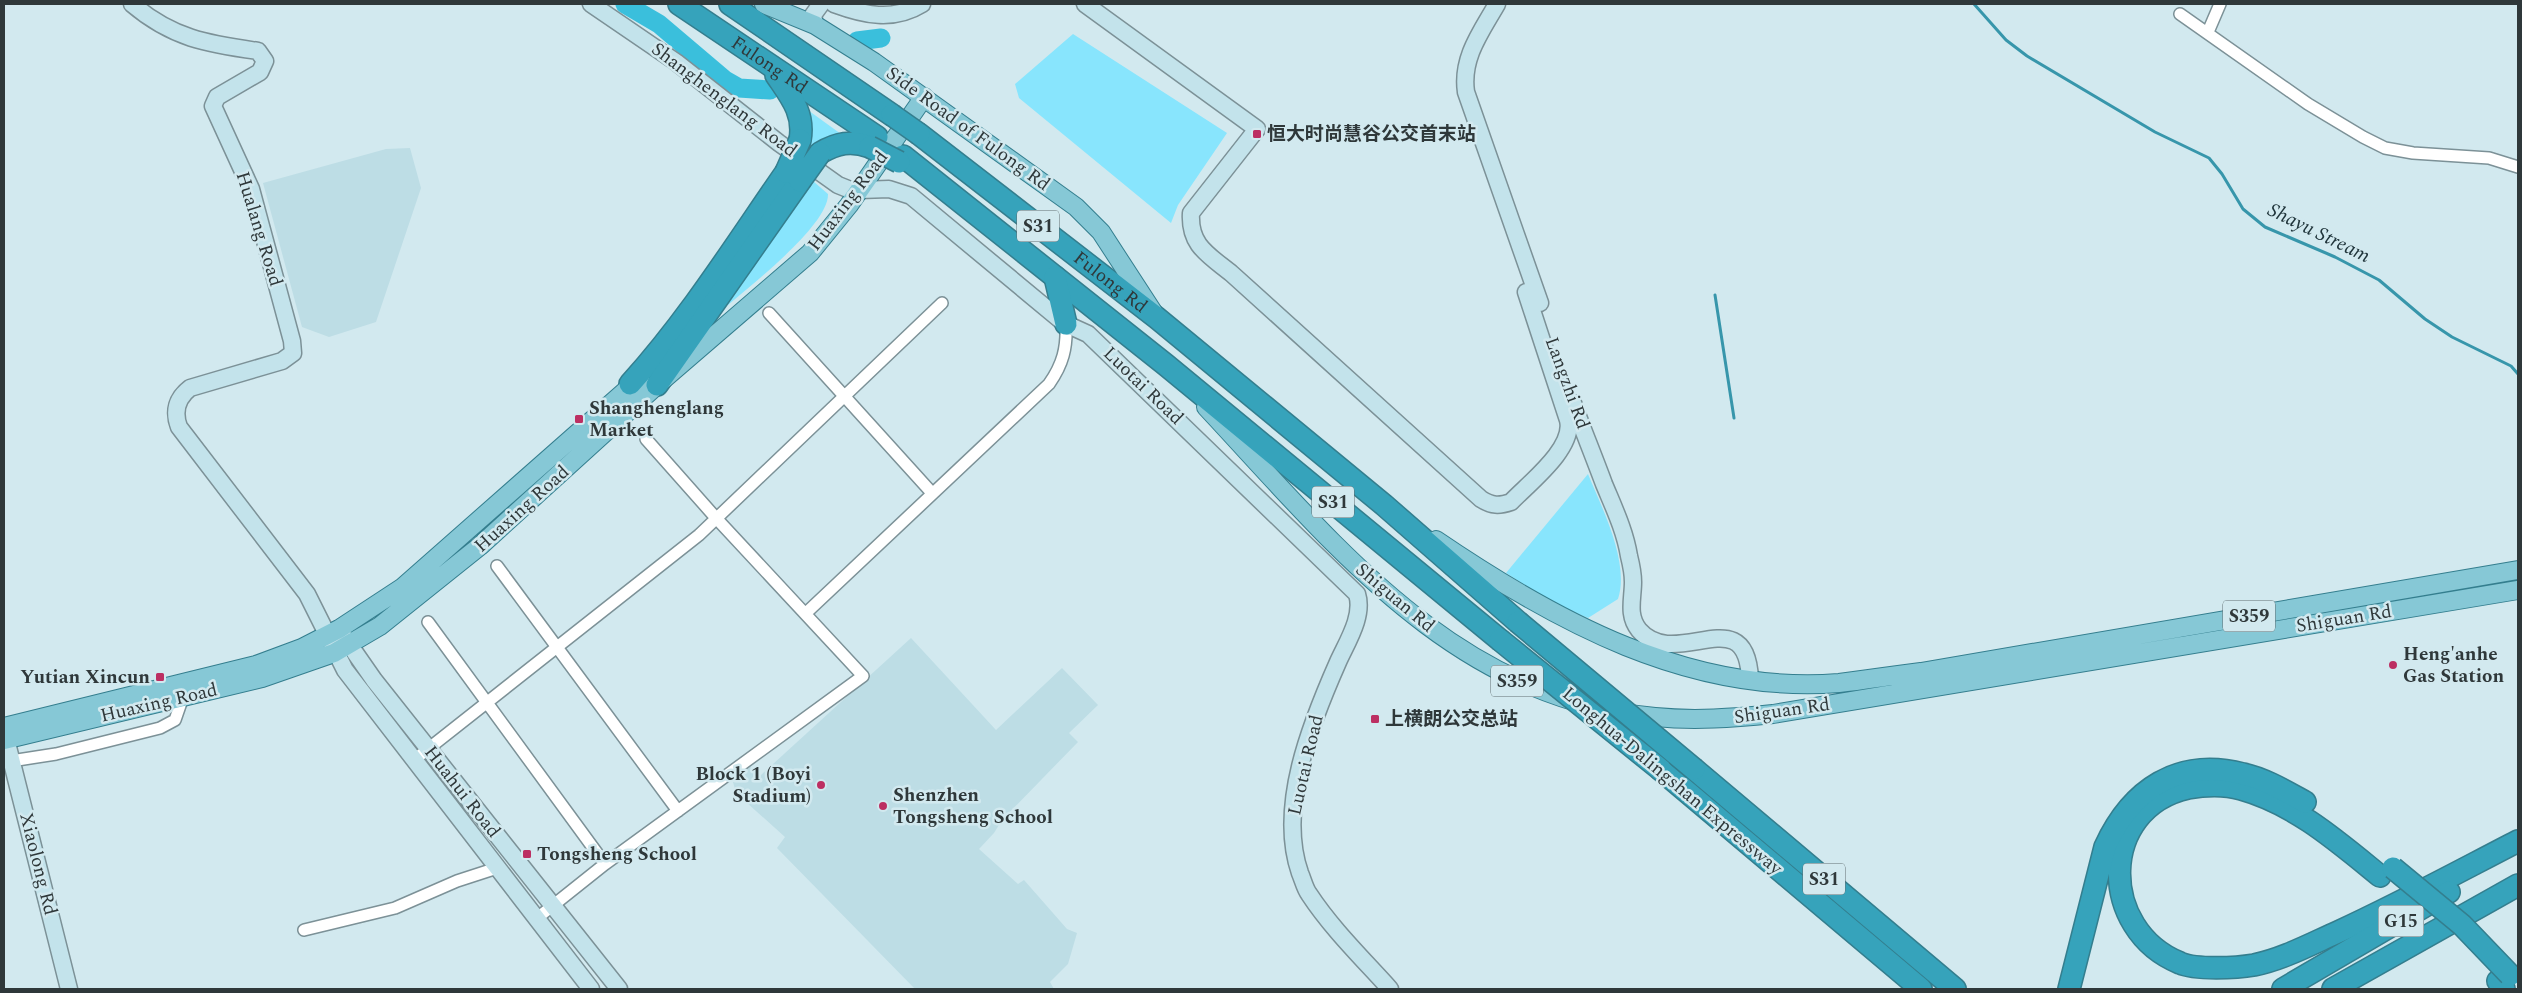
<svg xmlns="http://www.w3.org/2000/svg" width="2522" height="993" font-family="Spectral,'Noto Sans SC',serif">
	<style>
		.built { fill: #bddde5 }
		.green { fill: #88e5fd }
		.lines { fill: none; stroke-linecap: round; stroke-linejoin: round }
		.stream { stroke: #3796ab; stroke-width: 3 }
		.river { stroke: #3abfdc; stroke-width: 19 }
		.street-casing { stroke: #7c9197; stroke-width: 14 }
		.secondary-casing { stroke: #7c9197; stroke-width: 19 }
		.primary-casing { stroke: #347e8e; stroke-width: 20 }
		.highway-casing { stroke: #347e8e; stroke-width: 24 }
		.street { stroke: #fff; stroke-width: 11 }
		.secondary { stroke: #c3e3eb; stroke-width: 16 }
		.primary { stroke: #86c8d6; stroke-width: 18 }
		.highway { stroke: #36a3bb; stroke-width: 21 }
		.highway-bridge-casing { stroke: #347e8e; stroke-width: 24; stroke-linecap: butt }
		.highway-bridge { stroke: #36a3bb; stroke-width: 21 }
		.poi-dot { fill: #bc2f62; stroke: #d2e9ef; stroke-width: 2 }
		.labels { text-anchor: middle; dominant-baseline: central; stroke-width: 5; stroke-linejoin: round; paint-order: stroke }
		.shield { fill: #d2e9ef; stroke: #606d70; stroke-width: 1 }
		.shield-label { font-size: 18px; font-weight: bold; fill: #2f383a }
		.street-label { font-size: 19px; fill: #2f383a; stroke: #d2e9ef }
		.poi-label { font-size: 19px; font-weight: bold; fill: #2f383a; stroke: #d2e9ef; text-anchor: start }
		.water-label { font-size: 20px; font-style: italic; fill: #20353b; stroke: #d2e9ef }
	</style>
	<rect width="100%" height="100%" fill="#d2e9ef"/>
	<path class="built" d="M410 148 421 188 376 322 329 337 302 327 263 183 386 149Z
		M911 638 996 730 1062 668 1098 705 1069 733 1078 742 1002 820 994 833 979 849 1018 884 1024 880 1067 929 1077 933 1068 964 1050 982 1054 989H915L777 848 785 837 736 793 733 782 749 766 761 775Z"/>
	<path class="green" d="M1073 34 1227 133 1178 205 1171 223 1019 98 1015 84Z
		M805 108 841 134 814 149 803 142Z
		M813 181 828 194C829 225 752 284 728 305L726 304Z
		M1588 474C1602 508 1630 563 1618 599L1588 618 1555 604 1506 573Z"/>
	<g class="lines">
		<path class="stream" d="M1974 4 2006 40 2027 56 2155 132 2209 158 2222 174 2243 209 2265 227 2335 257 2379 280 2425 319 2452 337 2511 366 2518 374
			M1715 295 1734 418"/>
		<path class="river" d="M625 4 659 24 725 80 739 88 770 90
			M857 41 881 38"/>
		<g class="street-casing">
			<path id="street" d="M2180 14 2308 104 2363 137 2385 148 2413 153 2489 158 2518 167
				M2208 32 2220 4
				M769 313 932 493
				M497 566 678 811
				M806 613 1049 384C1063 364 1067 348 1066 324
				M428 622 605 864
				M414 760 699 535 942 303
				M11 761 56 754 160 728 175 720 183 697
				M536 919 605 864 863 676 716 518 646 439
				M304 930 395 908 457 881 497 868"/>
		</g>
		<g class="secondary-casing">
			<path id="secondary" d="M132 4C172 38 207 44 258 51L265 61 260 72 217 97 213 106 251 189 292 341 293 353 282 361 190 388C177 398 173 411 179 427L307 594 345 670 591 989
				M591 4 676 62 779 143 838 185 848 189
				M834 4C864 15 893 22 922 4
				M1085 4 1257 129 1191 213C1189 246 1209 255 1232 274L1481 499C1492 506 1499 506 1511 502 1529 483 1575 448 1568 420L1526 292
				M1497 4C1481 32 1461 58 1466 92L1540 303
				M815 25 813 15 821 4
				M860 190 889 189 911 196 1069 327
				M1066 324 1088 334 1357 594C1364 616 1347 642 1338 662 1311 723 1277 807 1300 873 1303 880 1305 889 1309 894 1332 929 1363 959 1390 989
				M1573 403C1583 430 1594 457 1604 484 1614 508 1625 531 1629 556 1631 564 1633 574 1633 582 1633 599 1627 615 1639 630 1676 673 1747 596 1750 680
				M342 634 374 680 619 989
				M6 739 69 989"/>
		</g>
		<g class="primary-casing">
			<path id="primary" d="M764 4 815 25 874 62 1076 207 1101 232 1153 312
				M1206 407C1335 545 1453 698 1655 717 1695 721 1733 718 1773 714L2518 590
				M1436 540C1555 621 1690 695 1839 683 1866 680 1894 675 1921 672L2518 570
				M4 727 256 665 302 648 339 629 403 587 640 378
				M4 740 262 678 334 653 380 626 480 546 657 385 810 253 849 205 924 97"/>
		</g>
		<g class="highway-casing">
			<g id="highway">
				<path id="s1" d="M679 4 877 137"/>
				<path d="M730 4 892 115"/>
				<path d="M776 75C790 96 805 113 800 140"/>
				<path id="s2" d="M919 134 1157 318 1384 505 1518 622"/>
				<path d="M820 153C837 143 851 140 870 147"/>
				<path d="M903 156 1166 365 1500 640"/>
				<path d="M1055 277 1066 324"/>
				<path d="M630 384C689 319 736 244 786 172"/>
				<path d="M657 385 800 181"/>
				<path d="M1694 769 1955 989"/>
				<path d="M1661 770 1921 989"/>
				<path d="M2380 876C2337 841 2295 804 2241 789 2224 784 2205 785 2188 788 2098 808 2098 930 2180 963 2195 970 2237 968 2254 965 2283 959 2311 944 2338 932 2399 904 2458 872 2518 841"/>
				<path d="M2498 981 2504 989"/>
				<path d="M2069 989 2105 847C2131 790 2178 757 2243 774 2265 779 2285 791 2305 802"/>
				<path d="M2283 989 2449 892"/>
				<path d="M2333 989 2518 885"/>
			</g>
		</g>
		<use href="#street" class="street"/>
		<use href="#secondary" class="secondary"/>
		<use href="#primary" class="primary"/>
		<use href="#highway" class="highway"/>
		<g class="highway-bridge-casing">
			<path id="highway-bridge" d="M892 115 919 134
				M870 147 899 162
				M786 172 800 140
				M800 181 820 153
				M1518 622 1694 769
				M1500 640 1661 770
				M2393 868 2462 925 2510 975"/>
		</g>
		<use href="#highway-bridge" class="highway-bridge"/>
	</g>
	<g class="poi-dot">
		<rect x="1252" y="129" width="10" height="10" rx="2.5"/>
		<rect x="574" y="414" width="10" height="10" rx="2.5"/>
		<circle cx="2393" cy="665" r="5"/>
		<rect x="155" y="672" width="10" height="10" rx="2.5"/>
		<rect x="1370" y="714" width="10" height="10" rx="2.5"/>
		<circle cx="821" cy="785" r="5"/>
		<circle cx="883" cy="806" r="5"/>
		<rect x="522" y="849" width="10" height="10" rx="2.5"/>
	</g>
	<g class="labels">
		<g class="shield">
			<rect x="1017" y="210.5" width="42" height="31" rx="4"/>
			<rect x="1312" y="486.5" width="42" height="31" rx="4"/>
			<rect x="2223" y="600.5" width="52" height="31" rx="4"/>
			<rect x="1491" y="665.5" width="52" height="31" rx="4"/>
			<rect x="1803" y="863.5" width="42" height="31" rx="4"/>
			<rect x="2378.5" y="905.5" width="45" height="31" rx="4"/>
		</g>
		<g class="shield-label">
			<text x="1038" y="226">S31</text>
			<text x="1333" y="502">S31</text>
			<text x="2249" y="616">S359</text>
			<text x="1517" y="681">S359</text>
			<text x="1824" y="879">S31</text>
			<text x="2401" y="921">G15</text>
		</g>
		<g class="street-label">
			<text stroke="none"><textPath href="#s1" startOffset="109">Fulong Rd</textPath></text>
			<text transform="translate(724 100) rotate(37)">Shanghenglang Road</text>
			<text transform="translate(968 129) rotate(36)">Side Road of Fulong Rd</text>
			<text transform="translate(848 201) rotate(-53)">Huaxing Road</text>
			<text transform="translate(259 229) rotate(73)">Hualang Road</text>
			<text stroke="none"><textPath href="#s2" startOffset="242">Fulong Rd</textPath></text>
			<text transform="translate(1567 383) rotate(70)">Langzhi Rd</text>
			<text transform="translate(1143 386) rotate(44)">Luotai Road</text>
			<text transform="translate(522 509) rotate(-42)">Huaxing Road</text>
			<text transform="translate(1395 598) rotate(40)">Shiguan Rd</text>
			<text transform="translate(2344 619) rotate(-9)">Shiguan Rd</text>
			<text transform="translate(159 703) rotate(-13)">Huaxing Road</text>
			<text transform="translate(1782 711) rotate(-8)">Shiguan Rd</text>
			<text transform="translate(1306 765) rotate(-77)">Luotai Road</text>
			<text transform="translate(1672 781) rotate(40)">Longhua-Dalingshan Expressway</text>
			<text transform="translate(462 792) rotate(52)">Huahui Road</text>
			<text transform="translate(38 864) rotate(76)">Xiaolong Rd</text>
		</g>
		<g class="poi-label">
			<text x="1267" y="134">恒大时尚慧谷公交首末站</text>
			<text x="589" y="408">Shanghenglang<tspan x="589" dy="22">Market</tspan></text>
			<text x="2403" y="654">Heng'anhe<tspan x="2403" dy="22">Gas Station</tspan></text>
			<text x="150" y="677" text-anchor="end">Yutian Xincun</text>
			<text x="1385" y="719">上横朗公交总站</text>
			<text x="811" y="774" text-anchor="end">Block 1 (Boyi<tspan x="811" dy="22">Stadium)</tspan></text>
			<text x="893" y="795">Shenzhen<tspan x="893" dy="22">Tongsheng School</tspan></text>
			<text x="537" y="854">Tongsheng School</text>
		</g>
		<g class="water-label">
			<text transform="translate(2319 233) rotate(26)">Shayu Stream</text>
		</g>
	</g>
	<rect width="2522" height="993" fill="none" stroke="#2f383a" stroke-width="10"/>
</svg>
